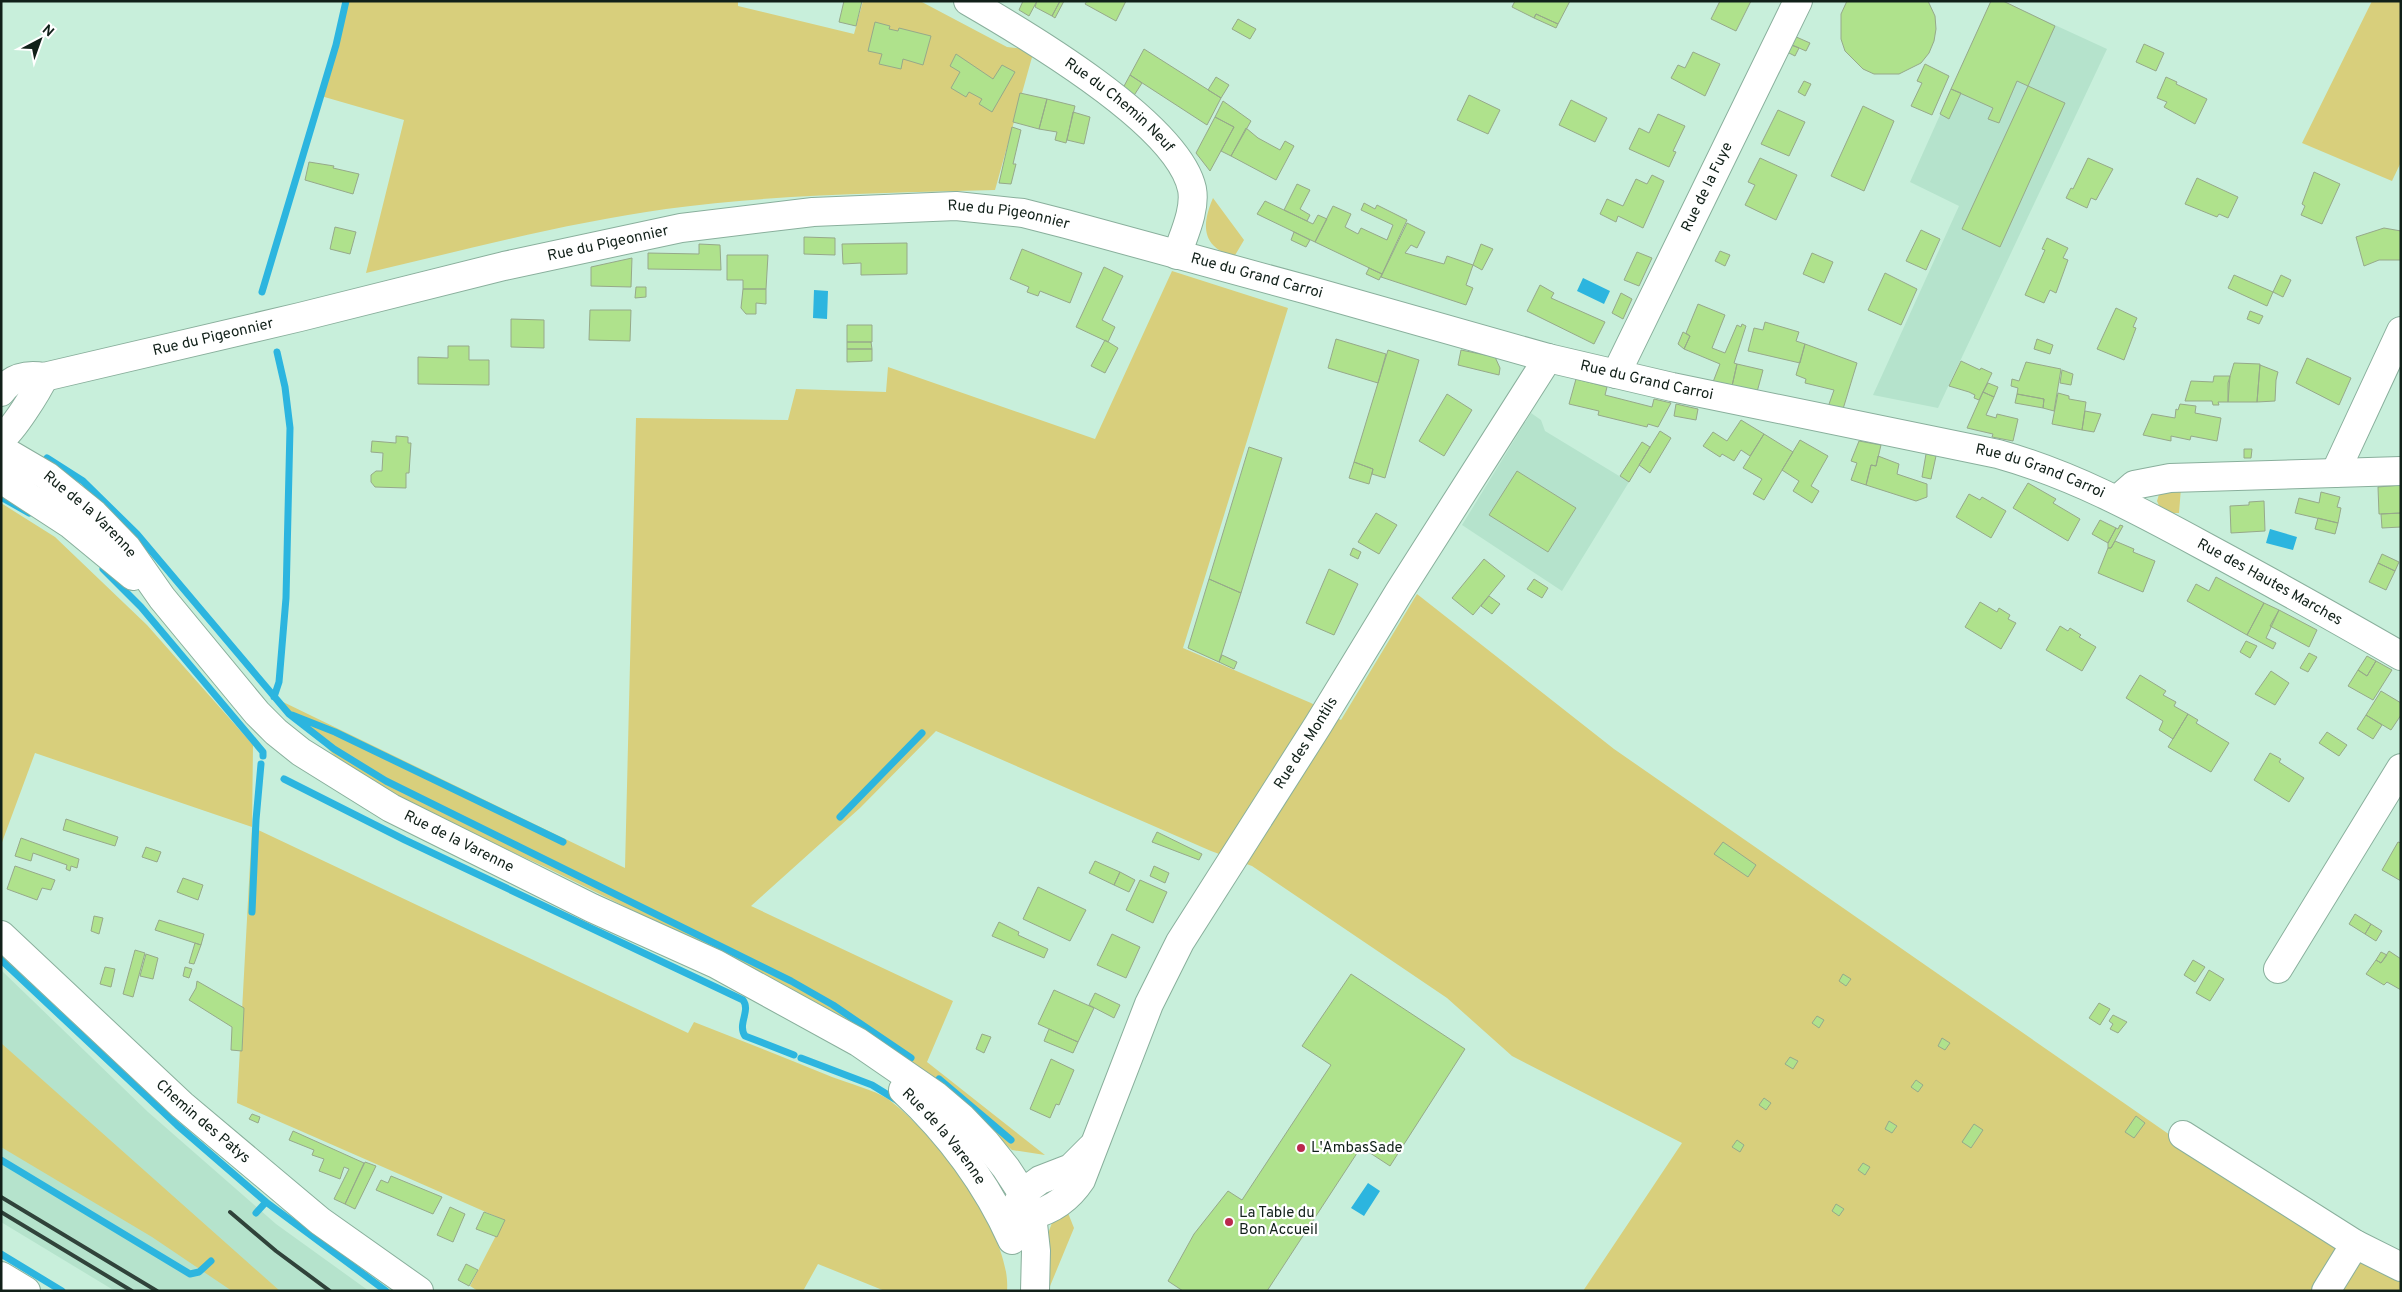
<svg xmlns="http://www.w3.org/2000/svg" width="2402" height="1292" font-family="Overpass,sans-serif">
	<style>
		.built { fill: #b5e3cc }
		.green { fill: #d8cf7c }
		.water { fill: #2cb5df }
		.lines { fill: none; stroke-linecap: round; stroke-linejoin: round }
		.stream { stroke: #2cb5df; stroke-width: 7 }
		.building { fill: #afe28c; stroke: #96a98a }
		.minor-casing { stroke: #89af9c; stroke-width: 30 }
		.minor { stroke: #fff; stroke-width: 28 }
		.rail { stroke: #30433a; stroke-width: 4 }
		.poi-dot { fill: #ba294d; stroke: #fff; stroke-width: 2 }
		.labels { text-anchor: middle; dominant-baseline: central; stroke-width: 4.5; stroke-linejoin: round; paint-order: stroke }
		.street-label { font-size: 15px; fill: #112019; stroke: #fff }
		.poi-label { font-size: 15px; fill: #112019; stroke: #fff; text-anchor: start }
	</style>
	<rect width="100%" height="100%" fill="#c8efdb"/>
	<path class="built" d="M1991 1H2003L2107 49 1938 408 1873 395 1959 206 1910 182Z
		M1531 413 1541 420 1545 431 1629 482 1562 591 1462 525Z
		M1 970 148 1112 276 1224 369 1291H115L1 1222Z"/>
	<path class="green" d="M348 1H738V6L854 34 863 1H920L1007 47 1034 50 995 190C886 193 775 194 666 209 565 223 465 250 366 273L404 120 321 96 339 39Z
		M2372 1H2401V162L2392 181 2302 143Z
		M1213 198 1244 240 1234 257C1202 247 1201 226 1213 198Z
		M1172 271 1288 308 1183 648 1311 703 1341 720 1417 594 1614 749 2170 1135 2401 1271V1291H1583L1682 1143 1512 1056 1447 998 1252 866 1211 851 936 731 860 808 751 906 953 1001 927 1062 1045 1155 1012 1150 925 1072 737 962 545 867 449 823 353 774 279 700 625 868 636 418 788 420 796 389 886 392 888 367 1095 439Z
		M2181 488 2179 513H2174L2172 515 2160 508 2157 501 2160 491Z
		M1 503 55 537 147 625 253 745 252 827 688 1033 694 1022C740 1040 786 1058 832 1077 848 1083 874 1090 888 1099 933 1132 1012 1233 1007 1291H885L818 1264 803 1291H478L470 1286 504 1220 237 1103 252 827 35 753 1 845Z
		M1 1043 280 1291H232L152 1237 1 1147Z
		M1066 1208 1074 1228 1048 1291 1046 1239 1053 1220Z"/>
	<path class="water" d="M1583 278 1610 291 1604 304 1577 291Z
		M814 290 828 291 827 319 813 318Z
		M2270 529 2297 537 2293 550 2266 543Z
		M1368 1183 1380 1191 1364 1216 1351 1208Z"/>
	<g class="lines">
		<path class="stream" d="M262 292 336 45 346 1
			M47 458 83 481 137 534 289 714 334 749 386 781 791 981 833 1005 911 1058
			M1 497 29 513
			M103 569 141 607 263 752V756
			M274 697 279 682 286 598 290 428 285 387 277 352
			M292 715 335 732 563 842
			M284 779 405 840 743 1000C751 1011 737 1024 745 1036L794 1055
			M840 817 922 733
			M252 912 256 820 261 764
			M1 960 177 1125 266 1202
			M801 1058 872 1085 898 1101
			M939 1079 1011 1140
			M1 1160 190 1274 199 1272 211 1261
			M256 1213 266 1202 386 1291
			M1 1254 62 1291"/>
	</g>
	<path class="building" d="M844 1H862L856 26 839 22Z
		M1023 1H1037L1029 16 1019 10Z
		M1037 1H1060L1052 16 1035 7Z
		M1060 1H1064L1055 18 1052 16Z
		M1087 1H1126L1116 21 1085 4Z
		M1515 1H1570L1558 24 1536 14 1534 18 1512 7Z
		M1720 1H1751L1736 31 1711 19Z
		M1847 1H1928L1935 16 1936 29 1934 41 1929 53 1921 63 1899 74H1874L1863 69 1845 51 1841 39V14Z
		M1991 1H2003L2055 26 2028 86 2017 81 1999 123 1988 119 1993 108 1951 89Z
		M1536 14 1558 24 1556 28 1534 18Z
		M1238 19 1256 29 1250 39 1232 29Z
		M875 22 890 26 889 29 898 31 899 28 931 36 923 65 903 59 901 69 879 64 882 54 868 51Z
		M1794 36 1810 43 1806 51 1790 44Z
		M2144 44 2164 53 2156 71 2136 62Z
		M1791 45 1799 48 1795 56 1787 52Z
		M1144 49 1221 98 1207 125 1130 75Z
		M1693 52 1720 64 1705 96 1671 78 1678 65 1685 68Z
		M956 54 993 79 1002 65 1015 72 992 112 979 104 982 99 969 92 966 97 951 88 960 72 950 66Z
		M1925 64 1949 76 1932 115 1911 106 1922 83 1917 81Z
		M1130 75 1142 83 1133 97 1123 88Z
		M1216 77 1229 85 1221 98 1208 90Z
		M2166 77 2177 82 2176 84 2207 99 2195 124 2164 107 2167 102 2157 98Z
		M1804 81 1811 84 1805 96 1798 92Z
		M2028 86 2065 103 2000 247 1962 229Z
		M1951 89 1961 93 1949 119 1940 114Z
		M1020 93 1047 99 1039 129 1013 122Z
		M1469 95 1500 110 1488 134 1457 120Z
		M1047 99 1075 106 1066 143 1055 140 1057 132 1039 129Z
		M1571 100 1607 118 1595 142 1559 125Z
		M1223 101 1251 121 1231 156 1221 151 1234 127 1215 117Z
		M1863 106 1894 121 1864 191 1831 176Z
		M1778 110 1805 122 1789 156 1761 144Z
		M1073 112 1090 117 1084 144 1067 140Z
		M1658 114 1685 126 1673 151 1676 152 1669 167 1629 149 1639 128 1649 133Z
		M1215 117 1234 127 1210 171 1196 153Z
		M1012 127 1021 130 1013 164H1016L1011 184 999 183Z
		M1246 128 1258 138 1280 150 1285 141 1294 146 1276 180 1231 156Z
		M1760 158 1797 175 1776 220 1745 205 1755 185 1748 182Z
		M2088 158 2113 169 2096 200 2091 198 2087 208 2066 198 2071 188 2073 189Z
		M309 162 334 166 333 168 359 174 353 194 305 180Z
		M2314 172 2340 184 2322 224 2301 215 2305 206 2302 204Z
		M1652 175 1664 181 1643 228 1618 216 1616 222 1600 214 1607 199 1623 206 1636 179 1647 184Z
		M2197 178 2238 197 2228 218 2219 214 2217 217 2185 204Z
		M1297 184 1310 190 1300 209 1310 215 1307 221 1284 210Z
		M1265 201 1313 224 1318 215 1327 219 1315 242 1257 214Z
		M1364 203 1375 209 1377 205 1407 220 1382 274 1315 242 1333 206 1351 214 1345 227 1358 234 1361 228 1387 240 1393 225 1361 210Z
		M1407 223 1425 232 1417 248 1411 245 1405 253 1444 264 1447 256 1473 265 1466 285 1473 288 1466 305 1381 277Z
		M335 227 356 232 350 254 330 249Z
		M2384 228 2401 231V260H2379L2364 266 2356 237Z
		M1921 230 1940 239 1926 270 1906 261Z
		M1294 232 1310 240 1306 247 1291 240Z
		M804 237 835 238V255L804 254Z
		M2047 238 2068 248 2063 258 2068 260 2056 293 2050 290 2044 303 2025 295 2045 250 2042 249Z
		M907 243V274L861 275V263L843 264 842 244Z
		M699 244 720 245 721 270 648 269V253L699 254Z
		M1481 244 1493 249 1482 270 1473 265Z
		M1022 249 1082 273 1070 303 1040 291 1038 296 1027 292 1029 287 1010 279Z
		M1720 251 1730 255 1725 266 1715 261Z
		M1637 252 1652 258 1639 286 1624 280Z
		M1812 253 1833 262 1824 283 1803 274Z
		M727 255H768L766 289H743V280H727Z
		M632 258 631 287 591 286V267Z
		M1104 267 1123 276 1102 320 1115 327 1108 342 1076 327Z
		M1369 268 1382 274 1379 280 1366 274Z
		M1885 273 1917 289 1901 325 1868 310Z
		M2234 275 2273 292 2267 306 2228 288Z
		M2281 275 2291 280 2283 297 2273 292Z
		M1540 285 1554 293 1551 298 1605 322 1594 344 1527 311Z
		M636 287H646V297L635 298Z
		M743 289H766V304L756 303V314H746L741 308Z
		M1621 293 1632 299 1623 319 1612 313Z
		M1698 304 1725 315 1712 348 1725 353 1737 325 1741 327 1742 324 1746 326 1734 363 1737 364 1732 386 1713 382 1720 364 1684 349 1690 336 1686 333Z
		M2116 308 2137 318 2133 327 2136 328 2124 360 2097 349Z
		M590 310H631L630 341 589 340Z
		M2250 311 2263 316 2259 324 2247 319Z
		M511 319 544 320V348L511 347Z
		M1765 322 1799 332 1796 341 1805 344 1800 363 1748 351 1754 328 1763 330Z
		M847 325H872V342H847Z
		M1683 332 1690 336 1684 349 1678 344Z
		M1336 339 1386 354 1378 383 1328 368Z
		M2037 339 2053 345 2050 354 2034 349Z
		M1105 340 1118 348 1105 373 1091 366Z
		M847 342H871L872 349H847Z
		M1805 344 1857 363 1843 409 1828 407 1834 390 1805 383 1806 379 1796 375Z
		M448 346H469V360H489V385L418 384V357L448 358Z
		M847 349H872V361L847 362Z
		M1388 350 1419 360 1385 478 1372 474 1373 469 1354 462Z
		M1461 350 1495 357 1500 368 1499 375 1458 365Z
		M2307 358 2351 378 2339 405 2296 383Z
		M1961 361 1980 370 1981 368 1992 373 1979 400 1974 398 1975 395 1969 392 1949 386Z
		M2026 362 2061 369 2054 411 2043 408 2044 399 2017 394 2018 388 2011 386 2012 379 2019 381Z
		M2234 363 2260 364 2257 402H2228V383Z
		M1737 364 1763 370 1757 392 1732 386Z
		M2260 365 2278 372 2276 380 2275 401 2257 402Z
		M2062 370 2073 374 2071 385 2060 383Z
		M2214 376H2230L2228 402H2218L2219 405H2213L2212 401H2185L2191 381 2213 382Z
		M1576 379 1607 387 1605 395 1652 407 1654 399 1671 403 1658 427 1648 424 1647 427 1598 415 1599 411 1569 404Z
		M1988 383 1998 387 1994 397 1983 392Z
		M1983 392 1994 397 1986 415 1996 418 1997 414 2018 419 2013 441 1992 437 1993 434 1967 428Z
		M2058 393 2069 396V399L2086 402 2082 430 2052 424Z
		M1447 394 1472 410 1444 456 1419 441Z
		M2017 394 2044 399 2043 408 2015 403Z
		M1676 404 1698 409 1696 420 1674 416Z
		M2180 404 2196 406 2195 413 2221 418 2217 441 2191 436 2190 440 2171 436V441L2143 435 2152 414 2175 418 2176 409 2178 410Z
		M2085 411 2101 414 2094 432 2082 430Z
		M1741 420 1764 434 1750 456 1741 450 1734 461 1722 454 1720 457 1703 446 1713 432 1727 441Z
		M1660 431 1671 438 1650 473 1639 465Z
		M1764 434 1793 452 1764 500 1753 494 1762 479 1743 468Z
		M396 436 408 437V443H411L409 473H406V488L375 487 371 482V475L376 471H382L383 453 371 452 372 441 396 443Z
		M1800 440 1828 456 1811 486 1819 491 1812 503 1793 491 1799 481 1782 470Z
		M1859 441 1881 445 1876 466 1871 465 1866 485 1851 480 1857 463 1851 461Z
		M1642 442 1650 447 1629 482 1620 476Z
		M1249 447 1282 458 1241 593 1209 579Z
		M2244 449H2252L2251 458H2244Z
		M1926 454 1936 456 1931 479 1922 477Z
		M1878 456 1899 464 1897 474 1927 484V497L1916 501 1866 485 1871 465 1876 466Z
		M1354 462 1373 469 1369 484 1349 478Z
		M1517 471 1576 508 1548 552 1489 515Z
		M2028 483 2056 499 2053 503 2080 519 2068 541 2013 508Z
		M2401 485V513L2379 514 2378 487Z
		M2321 492 2340 497 2337 507 2341 508 2338 523 2295 513 2299 498 2319 503Z
		M1969 494 1980 500 1982 497 2006 511 1991 538 1956 517Z
		M2264 501 2265 531 2231 533 2230 506 2249 505V502Z
		M1376 513 1397 525 1379 554 1358 542Z
		M2401 513V527L2382 528 2381 514Z
		M2318 518 2338 523 2335 534 2315 529Z
		M2100 520 2116 528 2108 543 2092 534Z
		M2120 525 2123 526 2111 548H2108V543L2116 528 2118 529Z
		M2115 541 2134 549 2133 552 2155 561 2143 592 2098 573 2108 548H2111Z
		M1353 548 1361 552 1358 559 1350 555Z
		M2382 554 2399 562 2395 571 2378 563Z
		M1484 559 1505 576 1473 615 1452 598Z
		M2378 563 2395 571 2386 590 2369 582Z
		M1329 569 1358 584 1334 635 1306 623Z
		M2216 577 2264 603 2247 635 2187 601 2196 584 2209 591Z
		M1209 579 1241 593 1219 662 1188 648Z
		M1534 579 1548 588 1542 598 1527 589Z
		M1489 596 1500 604 1492 614 1481 606Z
		M1980 602 1997 612 1999 608 2010 615 2008 619 2016 623 2001 649 1965 627Z
		M2264 603 2279 610 2266 638 2276 643 2273 649 2247 635Z
		M2279 610 2317 630 2309 647 2270 626Z
		M2060 626 2068 631 2070 628 2081 635 2079 637 2096 647 2082 671 2046 650Z
		M2246 641 2257 646 2250 658 2240 652Z
		M2309 653 2317 657 2308 672 2300 668Z
		M1222 655 1237 662 1234 669 1219 662Z
		M2367 656 2376 661 2367 676 2358 670Z
		M2376 661 2392 670 2373 700 2348 686 2358 670 2367 676Z
		M2271 671 2289 683 2275 705 2255 694Z
		M2140 675 2166 691 2163 695 2176 702 2174 706 2188 714 2173 739 2159 730 2163 721 2126 698Z
		M2381 691 2401 703V715L2391 730 2366 715Z
		M2188 714 2198 720 2196 723 2229 743 2211 772 2168 747Z
		M2366 715 2382 725 2373 739 2357 729Z
		M2327 732 2347 745 2339 756 2319 743Z
		M2270 753 2281 759 2279 762 2304 778 2289 802 2254 780Z
		M66 819 118 837 115 846 63 830Z
		M1157 832 1202 854 1199 860 1152 842Z
		M21 838 79 859 77 868 71 866 70 871 66 869 67 865 33 853 31 861 15 856Z
		M1723 842 1756 865 1748 877 1714 854Z
		M2398 842 2401 843V881L2382 870Z
		M146 847 161 852 157 862 142 857Z
		M1095 861 1120 872 1114 885 1089 873Z
		M15 866 55 880 51 890 42 888 37 900 7 889Z
		M1154 866 1169 873 1165 883 1150 876Z
		M1120 872 1135 880 1129 892 1114 885Z
		M183 878 203 885 198 900 177 892Z
		M1140 880 1167 892 1153 923 1126 910Z
		M1038 887 1086 910 1070 941 1023 919Z
		M2355 914 2371 924 2365 934 2349 924Z
		M94 916 103 918 99 934 91 931Z
		M159 920 204 934 201 945 155 930Z
		M999 922 1019 932 1018 935 1048 949 1044 958 992 936Z
		M2371 924 2382 931 2376 941 2365 934Z
		M1112 934 1140 947 1126 978 1097 965Z
		M195 943 201 945 194 964 189 963Z
		M135 950 145 953 133 997 123 994Z
		M2389 951 2401 959V990L2387 982 2384 985 2366 974 2376 960 2381 963Z
		M2381 952 2387 955 2381 963 2376 960Z
		M146 954 158 958 153 979 140 976Z
		M2193 960 2205 967 2195 982 2184 975Z
		M105 967 115 969 111 987 100 984Z
		M185 967 192 969 189 978 183 976Z
		M2209 970 2224 979 2210 1001 2196 993Z
		M1351 974 1465 1049 1390 1166 1361 1147 1267 1291H1183L1168 1281 1194 1234 1228 1191 1242 1200 1331 1065 1302 1046Z
		M1843 974 1851 979 1846 986 1839 981Z
		M197 981 244 1008 242 1051 231 1050 232 1027 189 1000 196 988Z
		M1054 990 1094 1008 1078 1042 1038 1024Z
		M1095 993 1120 1005 1114 1018 1089 1005Z
		M2099 1003 2110 1009 2100 1025 2089 1018Z
		M2113 1015 2127 1022 2118 1033 2110 1029 2113 1024 2109 1021Z
		M1817 1016 1824 1020 1819 1028 1812 1023Z
		M1049 1029 1078 1042 1073 1053 1044 1041Z
		M982 1034 991 1037 984 1053 976 1049Z
		M1942 1038 1950 1043 1945 1050 1938 1046Z
		M1790 1057 1798 1061 1793 1069 1785 1064Z
		M1051 1059 1074 1070 1059 1105 1056 1104 1050 1118 1030 1109Z
		M1916 1080 1923 1085 1918 1092 1911 1087Z
		M1764 1098 1771 1103 1766 1110 1759 1105Z
		M252 1114 260 1117 258 1123 249 1119Z
		M2136 1116 2145 1123 2134 1138 2125 1132Z
		M1889 1121 1897 1126 1892 1133 1885 1129Z
		M1974 1124 1983 1130 1971 1148 1962 1142Z
		M293 1131 364 1163 345 1204 334 1199 349 1169 344 1167 340 1179 319 1171 324 1159 312 1155 314 1150 289 1140Z
		M1737 1140 1744 1145 1740 1152 1732 1147Z
		M365 1162 376 1166 355 1209 345 1204Z
		M1863 1163 1870 1167 1865 1175 1858 1170Z
		M391 1176 442 1197 433 1214 376 1190 381 1180 388 1183Z
		M1836 1204 1844 1209 1839 1216 1832 1211Z
		M450 1207 465 1214 453 1242 437 1235Z
		M484 1212 505 1220 497 1237 476 1229Z
		M466 1264 478 1270 469 1286 458 1280Z"/>
	<g class="lines">
		<g class="minor-casing">
			<g id="minor">
				<path id="s1" d="M968 1C1025 34 1178 124 1192 189 1196 210 1183 236 1177 255"/>
				<path id="s2" d="M1616 374 1798 1"/>
				<path id="s3" d="M1 392C12 377 27 374 44 377L300 317 504 266 681 228 813 212 956 206 1023 213 1066 224 1308 290 1548 358 1672 387 1998 454C2070 474 2136 509 2202 545 2269 581 2335 618 2401 656"/>
				<path d="M1 439C13 430 37 392 44 377"/>
				<path id="s4" d="M1 449 47 476 94 514 127 548 162 598 257 713 276 732 301 752 391 808 592 908 716 964 858 1042 935 1095 962 1118 986 1143 1006 1168 1023 1194 1032 1215 1036 1251 1035 1291"/>
				<path d="M2335 473 2401 331"/>
				<path d="M1 479 70 524 133 576"/>
				<path d="M2117 500 2134 485 2170 478 2401 471"/>
				<path id="s5" d="M1 935 182 1105 320 1221 419 1291"/>
				<path d="M2278 969 2401 768"/>
				<path id="s6" d="M903 1090C950 1134 986 1182 1012 1240"/>
				<path d="M2183 1135 2355 1244 2401 1267"/>
				<path d="M1014 1209 1025 1191 1040 1180 1071 1168 1091 1148"/>
				<path id="s7" d="M1032 1215C1052 1210 1069 1198 1081 1180L1149 1004 1180 942 1318 725 1399 592 1548 358"/>
				<path d="M1 1276 26 1291"/>
				<path d="M2326 1291 2355 1244"/>
			</g>
		</g>
		<use href="#minor" class="minor"/>
		<path class="rail" d="M1 1197 157 1291
			M1 1212 132 1291
			M230 1212 276 1251 330 1291"/>
	</g>
	<g class="poi-dot">
		<circle cx="1301" cy="1148" r="5"/>
		<circle cx="1229" cy="1222" r="5"/>
	</g>
	<g class="labels">
		<g class="street-label">
			<text stroke="none"><textPath href="#s1" startOffset="184">Rue du Chemin Neuf</textPath></text>
			<text stroke="none"><textPath href="#s2" startOffset="208">Rue de la Fuye</textPath></text>
			<text stroke="none"><textPath href="#s3" startOffset="1032">Rue du Pigeonnier</textPath></text>
			<text stroke="none"><textPath href="#s3" startOffset="628">Rue du Pigeonnier</textPath></text>
			<text stroke="none"><textPath href="#s3" startOffset="1288">Rue du Grand Carroi</textPath></text>
			<text stroke="none"><textPath href="#s3" startOffset="222">Rue du Pigeonnier</textPath></text>
			<text stroke="none"><textPath href="#s3" startOffset="1692">Rue du Grand Carroi</textPath></text>
			<text stroke="none"><textPath href="#s3" startOffset="2096">Rue du Grand Carroi</textPath></text>
			<text stroke="none"><textPath href="#s4" startOffset="111">Rue de la Varenne</textPath></text>
			<text stroke="none"><textPath href="#s3" startOffset="2352">Rue des Hautes Marches</textPath></text>
			<text stroke="none"><textPath href="#s7" startOffset="555">Rue des Montils</textPath></text>
			<text stroke="none"><textPath href="#s4" startOffset="612">Rue de la Varenne</textPath></text>
			<text stroke="none"><textPath href="#s5" startOffset="275">Chemin des Patys</textPath></text>
			<text stroke="none"><textPath href="#s6" startOffset="62">Rue de la Varenne</textPath></text>
		</g>
		<g class="poi-label">
			<text x="1311" y="1148">L'AmbasSade</text>
			<text x="1239" y="1213">La Table du<tspan x="1239" dy="17">Bon Accueil</tspan></text>
		</g>
	</g>
	<rect width="2402" height="1292" fill="none" stroke="#112019" stroke-width="5"/>
	<g transform="translate(40 40) rotate(41)" stroke="#ffffff" stroke-width="4" paint-order="stroke">
	<path d="M0-4L9 19L0 12L-9 19Z" fill="#112019"/>
	<text y="-8" font-size="14" font-weight="bold" text-anchor="middle" fill="#112019">N</text>
	</g>
</svg>
